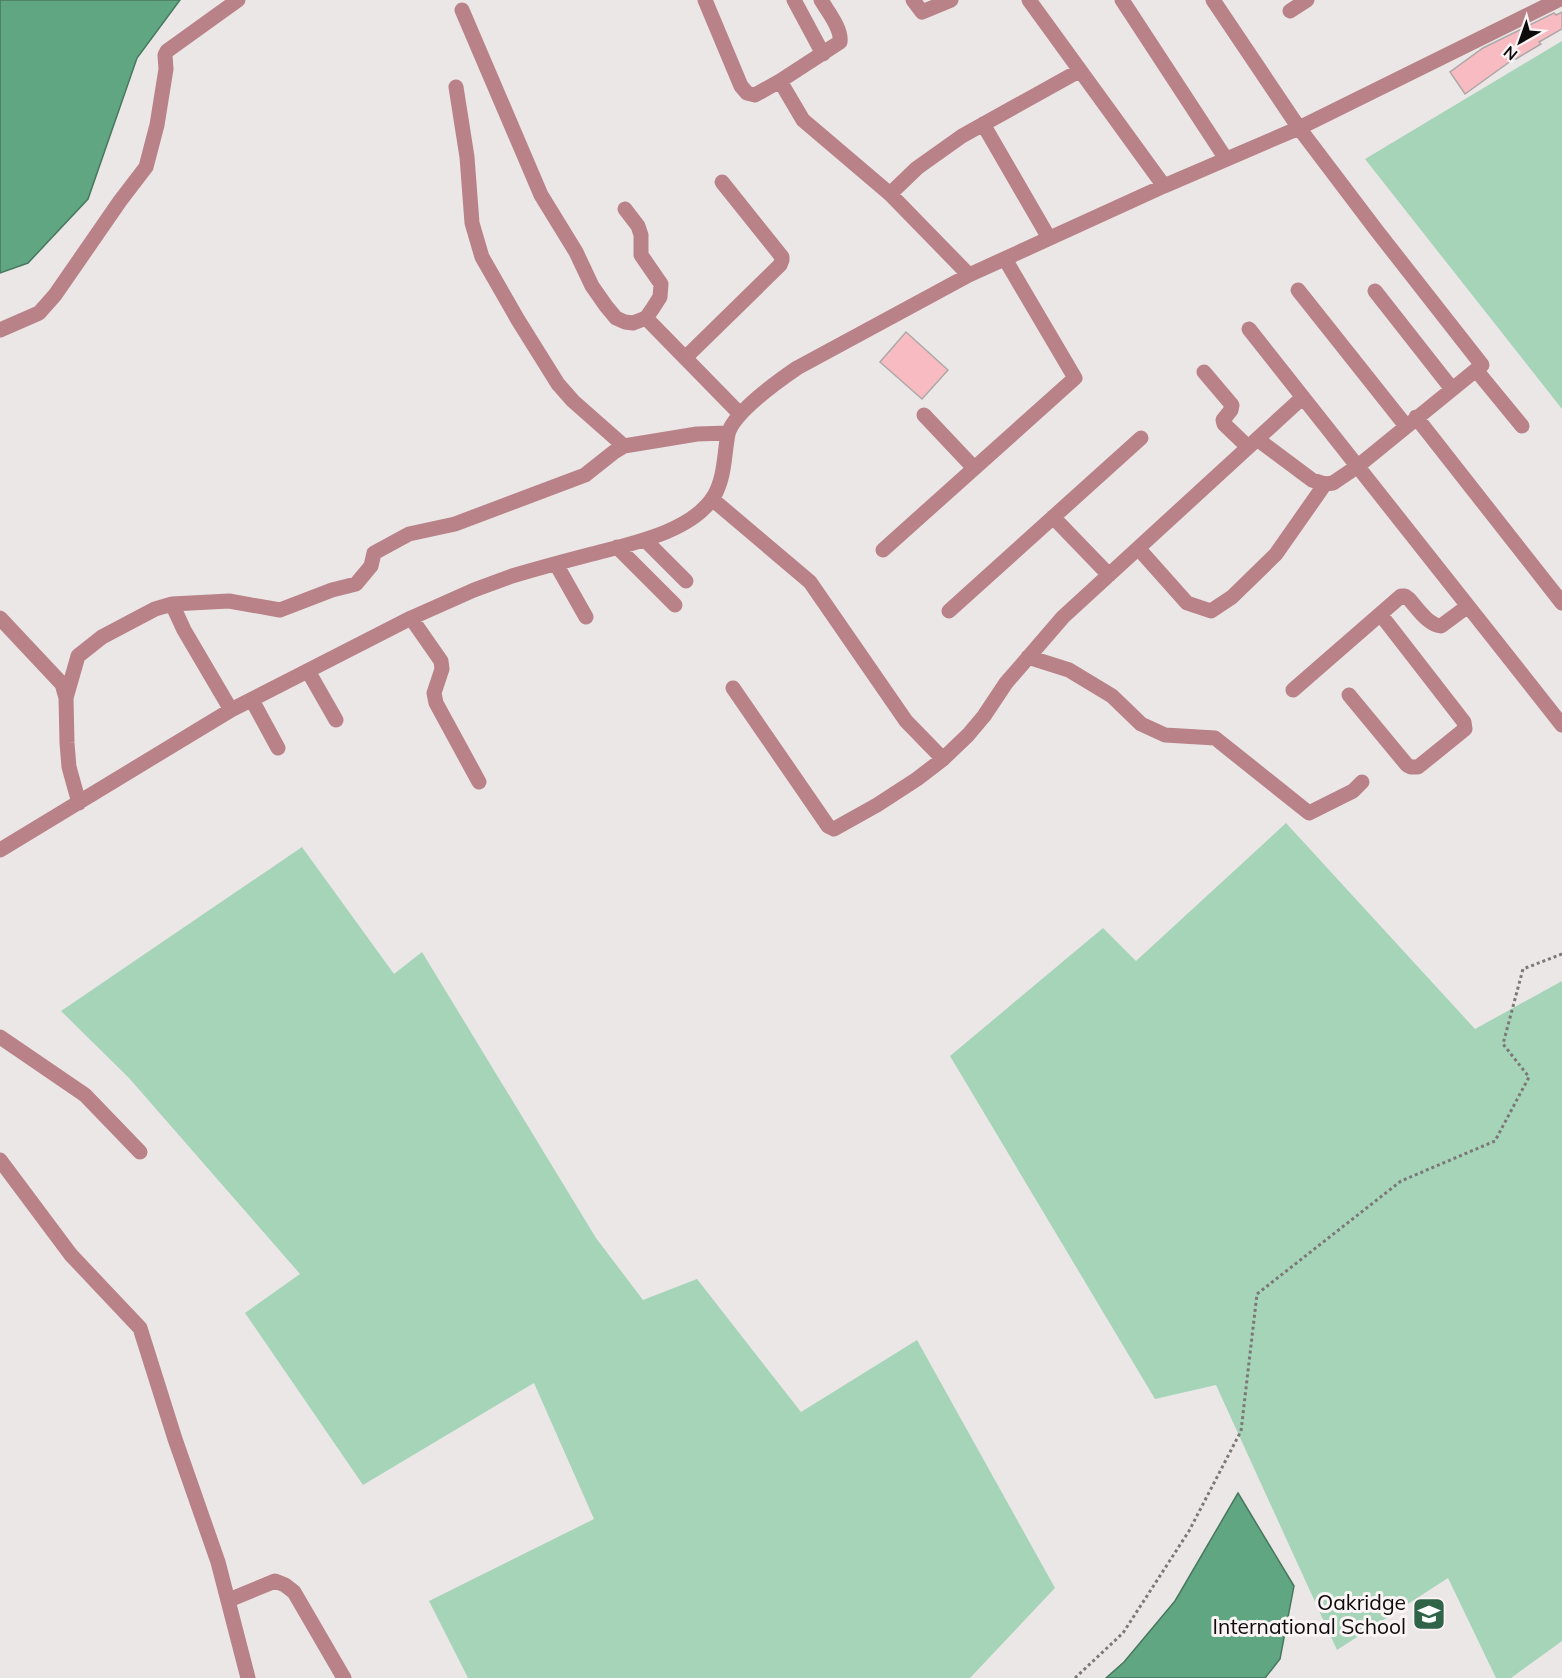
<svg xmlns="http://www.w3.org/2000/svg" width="1562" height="1678" font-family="Mulish,sans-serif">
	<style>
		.green { fill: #a5d4b9 }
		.water { fill: #60a682; stroke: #47785e; stroke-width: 1.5 }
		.building { fill: #f9bbc2; stroke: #ada8a8; stroke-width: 1.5 }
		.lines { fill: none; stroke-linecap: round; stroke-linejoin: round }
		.path { stroke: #7c7878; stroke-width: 3; stroke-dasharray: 3 3; stroke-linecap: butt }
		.minor { stroke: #b98289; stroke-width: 15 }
		.labels { text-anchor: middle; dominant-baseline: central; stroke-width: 6; stroke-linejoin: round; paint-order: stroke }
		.poi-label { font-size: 21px; fill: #0d0b0b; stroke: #faf4f5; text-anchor: end }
	</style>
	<rect width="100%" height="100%" fill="#ece7e7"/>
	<path class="green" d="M1562 41V409L1365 159Z
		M1286 823 1475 1029 1562 981V1641L1511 1678H1496L1448 1578 1337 1650 1216 1385 1155 1399 950 1056 1103 928 1136 961Z
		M302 847 394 974 422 952 596 1238 643 1300 697 1279 801 1412 917 1340 1055 1588 970 1678H468L429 1601 594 1519 534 1383 363 1485 245 1313 300 1274 129 1078 61 1011Z"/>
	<path class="water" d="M0 0H180L137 58 88 199 28 263 0 273Z
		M1238 1493 1294 1586 1280 1659 1265 1678H1106L1124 1662 1175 1601Z"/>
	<path class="building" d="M1562 12V29L1539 42 1541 44 1516 59 1515 58 1465 94 1450 72 1483 48 1554 13 1556 15Z
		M906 332 948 370 922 399 880 362Z"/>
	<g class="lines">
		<path class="path" d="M1075 1678 1123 1633 1189 1531 1241 1431 1257 1294 1401 1181 1495 1141 1529 1077 1503 1044 1523 969 1562 954"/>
		<path class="minor" d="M705 0 741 86 747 93 755 95 780 81 840 42C842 29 828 12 821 0
			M794 0 823 54
			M913 0 922 12 951 0
			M1029 0 1164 186
			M1122 0 1226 159
			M1213 0 1299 128 1377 231 1482 365 1358 466 1333 483 1325 484 1312 480 1257 439
			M462 10 541 195 576 252 592 286 606 306 616 318 625 322 633 323 646 318 653 308 660 297 661 284 641 255V235L638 226 625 209
			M1290 11 1307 0
			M780 81 803 120 890 194 969 275
			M456 87 467 157 472 223 482 257 518 320 558 384 573 401 624 446
			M983 124 1049 238
			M890 194 917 168 962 136 1079 71
			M1298 290 1406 426
			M1375 291 1452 389
			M646 318 740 414
			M1249 329 1562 725
			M0 330 39 313 55 295 120 201 146 167 157 125 166 69 165 55 167 51 238 0
			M685 358 780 265 782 260V257L722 182
			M1476 370 1522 426
			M1204 372 1232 405 1231 410 1223 420 1224 424 1248 447
			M924 415 974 468
			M1416 417 1562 603
			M712 499 810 582 906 721 943 759
			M1053 517 1109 575
			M645 540 686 581
			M617 547 675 605
			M1138 548 1187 603 1211 611 1232 597 1276 554 1325 484
			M883 550 1075 378 1005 259
			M556 564 586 617
			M172 604 229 601 280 610 332 590 356 584 371 566 374 553 409 534 455 524 585 475 614 452 624 446 697 434 728 433
			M949 611 1141 438
			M0 618 62 684 66 698 67 743 69 767 79 803
			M411 618 441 661 442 669 434 693 436 703 479 782
			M1028 657 1069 670 1112 696 1141 724 1165 735 1215 738 1309 813 1353 791 1362 782
			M308 671 336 720
			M733 688 828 826 834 829 877 805 917 779 943 759 968 735 984 716 1006 683 1063 617 1303 397
			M1293 690 1401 596H1405L1409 599C1417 608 1428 625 1441 626L1468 606
			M1349 695 1407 765 1411 767H1418L1465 729 1464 722 1381 615
			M66 698 78 656 102 637 155 609 172 604 184 630 231 710
			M252 700 278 748
			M0 850 231 710 411 618 474 590 512 576C539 568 565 561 592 554 630 544 692 532 714 496 725 477 724 455 728 434 733 413 778 381 797 368L969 275 1164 186 1299 128 1558 0
			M0 1037 85 1095 140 1152
			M0 1160 71 1255 140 1328 175 1439 218 1562 248 1678
			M229 1600 275 1581 285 1585 294 1592 344 1678"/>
	</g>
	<defs>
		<g id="school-square" transform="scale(1.725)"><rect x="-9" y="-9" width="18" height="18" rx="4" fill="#2f6449" stroke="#faf4f5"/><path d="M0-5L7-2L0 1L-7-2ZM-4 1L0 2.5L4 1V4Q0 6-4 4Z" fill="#fff"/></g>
	</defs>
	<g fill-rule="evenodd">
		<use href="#school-square" x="1429" y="1614"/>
	</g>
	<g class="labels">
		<g class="poi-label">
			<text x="1406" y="1602">Oakridge<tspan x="1406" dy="24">International School</tspan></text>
		</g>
	</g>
	<g transform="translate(1520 42) rotate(220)" stroke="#faf4f5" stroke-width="4.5" paint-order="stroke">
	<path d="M0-4.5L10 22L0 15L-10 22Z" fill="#0d0b0b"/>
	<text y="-9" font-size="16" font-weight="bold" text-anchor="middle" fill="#0d0b0b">N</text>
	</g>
</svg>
